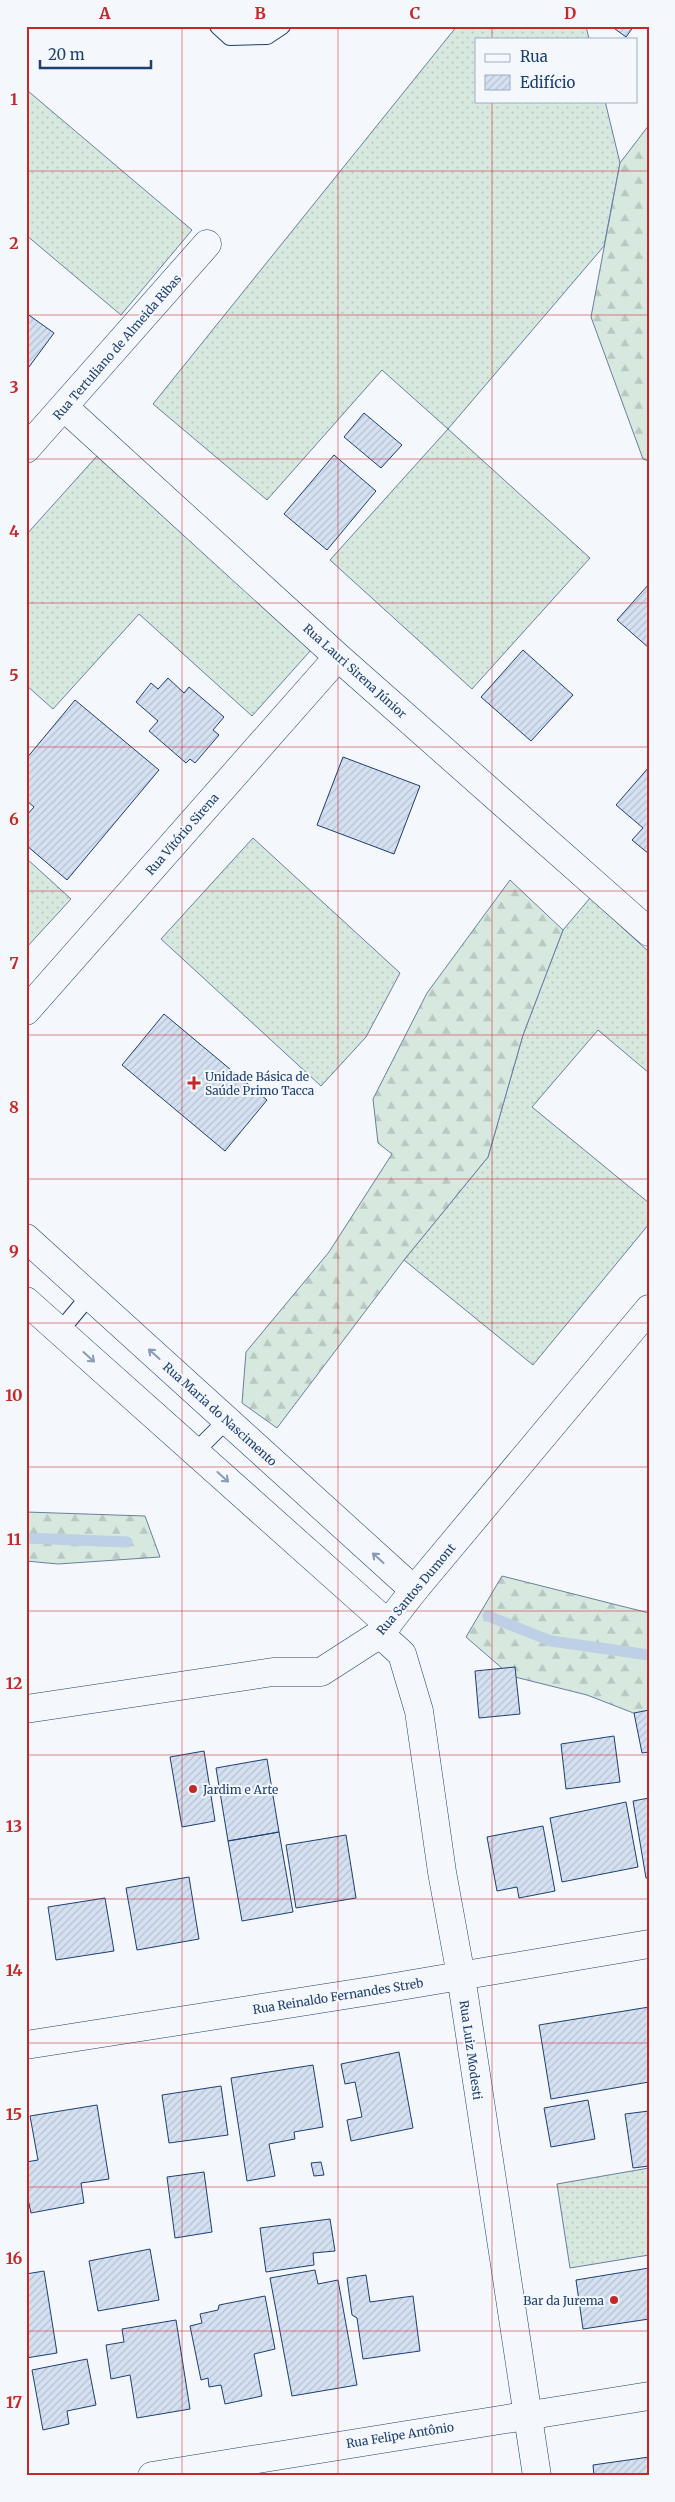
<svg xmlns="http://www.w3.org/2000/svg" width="675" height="2502" font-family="Merriweather,serif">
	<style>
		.grass { fill: url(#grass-dots); stroke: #687fa3 }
		.forest { fill: url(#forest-firs); stroke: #687fa3 }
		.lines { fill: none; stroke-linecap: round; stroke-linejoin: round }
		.stream { stroke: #bed0e5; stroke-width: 11 }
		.building { fill: url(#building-hatch); stroke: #1d3f73 }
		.service-casing { stroke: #1d3f73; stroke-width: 18 }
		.minor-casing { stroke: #1d3f73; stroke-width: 29 }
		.secondary-casing { stroke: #1d3f73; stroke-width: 29 }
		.service { stroke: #f4f7fb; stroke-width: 16 }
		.minor { stroke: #f4f7fb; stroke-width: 28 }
		.secondary { stroke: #f4f7fb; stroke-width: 28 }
		.oneway { stroke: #889bb7 }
		.grid { fill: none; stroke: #c62828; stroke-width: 1; stroke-opacity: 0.55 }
		.poi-dot { fill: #c62828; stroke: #f4f7fb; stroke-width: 2 }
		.labels { text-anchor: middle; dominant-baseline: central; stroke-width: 4; stroke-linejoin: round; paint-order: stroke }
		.street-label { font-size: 12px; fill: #1d3f73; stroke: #f4f7fb }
		.poi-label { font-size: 12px; fill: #1d3f73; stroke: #f4f7fb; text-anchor: start }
		.neatline { fill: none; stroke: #c62828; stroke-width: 2 }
		.grid-label { font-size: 16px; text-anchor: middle; font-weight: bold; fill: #c62828 }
	</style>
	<defs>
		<pattern id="grass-dots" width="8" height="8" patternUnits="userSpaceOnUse" patternTransform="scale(1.25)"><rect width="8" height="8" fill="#d7e8df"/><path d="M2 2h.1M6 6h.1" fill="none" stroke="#b8c8c3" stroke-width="1.8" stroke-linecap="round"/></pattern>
		<pattern id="forest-firs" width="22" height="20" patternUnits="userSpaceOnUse" patternTransform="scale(1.25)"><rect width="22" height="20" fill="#d7e8df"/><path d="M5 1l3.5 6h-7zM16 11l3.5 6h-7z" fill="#b8c8c3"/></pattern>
		<pattern id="building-hatch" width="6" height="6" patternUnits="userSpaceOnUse" patternTransform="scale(1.25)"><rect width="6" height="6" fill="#d5e0f0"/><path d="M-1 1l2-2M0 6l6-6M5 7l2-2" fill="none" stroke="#b6c1d1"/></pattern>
	</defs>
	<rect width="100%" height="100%" fill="#f4f7fb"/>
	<path class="grass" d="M457 26H586L589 39H476V101H605L620 163 604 246 448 429 590 558 472 689 330 560 448 429 382 370 267 500 153 404Z
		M28 91 192 230 121 315 26 235V94Z
		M97 456 311 650 252 716 139 614 53 709 26 685V535Z
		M253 838 400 973 366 1037 321 1086 161 939Z
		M26 858 71 899 26 948Z
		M590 898 649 952V1073L598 1030 532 1107 649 1203V1224L533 1365 404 1260 488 1157 523 1035 563 930Z
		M649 2168V2255L570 2268 557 2184Z"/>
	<path class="forest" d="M649 125V461L643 459 591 317 620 163Z
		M510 880 563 930 523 1035 488 1157 404 1260 277 1428 242 1403 246 1352 329 1252 392 1154 378 1143 373 1099 427 993Z
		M26 1512 145 1516 160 1557 58 1564 26 1561Z
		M502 1576 649 1613V1719L587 1695 511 1676 466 1637Z"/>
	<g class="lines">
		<path class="stream" d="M26 1538 127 1542
			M488 1616 551 1641 649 1655"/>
	</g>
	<path class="building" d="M611 26H634L626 37Z
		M26 313 54 333 26 371Z
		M364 413 402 445 381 468 344 437Z
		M334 455 376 491 327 550 284 514Z
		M649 584V648L617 620Z
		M523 650 573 695 531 741 481 697Z
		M168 678 184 693 189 687 224 717 213 730 219 735 195 763 190 759 186 763 149 731 158 721 136 702 151 683 158 689Z
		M75 700 159 770 67 880 26 845V816L34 807 26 800V759Z
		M343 757 420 786 394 854 317 825Z
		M649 767V854L632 840 643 828 616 805Z
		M164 1014 267 1100 225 1151 122 1065Z
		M515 1667 520 1714 479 1718 475 1671Z
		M649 1710V1752L642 1753 634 1713Z
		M614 1736 620 1782 566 1789 561 1744Z
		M204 1751 215 1821 182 1827 170 1757Z
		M267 1759 279 1832 228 1841 216 1768Z
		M649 1798V1878H646L633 1801Z
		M626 1802 638 1867 562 1882 550 1818Z
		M543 1826 555 1891 519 1898 517 1887 497 1891 487 1837Z
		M279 1832 293 1912 242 1921 228 1841Z
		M346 1835 356 1898 296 1908 286 1845Z
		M189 1877 199 1939 137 1950 126 1888Z
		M105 1898 114 1951 56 1960 48 1907Z
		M649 2007V2082L551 2099 539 2025Z
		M399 2052 413 2128 351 2141 347 2120 362 2117 355 2082 345 2084 341 2064Z
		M313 2065 323 2127 294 2132 295 2139 269 2144 275 2176 247 2181 231 2078Z
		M221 2086 228 2135 169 2143 162 2095Z
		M588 2100 595 2139 551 2147 544 2108Z
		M97 2105 109 2179 81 2183 84 2203 31 2213 26 2190V2162L38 2160 30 2116Z
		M649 2111V2166L633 2168 625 2114Z
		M321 2162 324 2175 314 2176 311 2163Z
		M204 2172 212 2232 175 2238 167 2177Z
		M330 2219 335 2251 313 2253 314 2265 266 2272 260 2228Z
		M150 2249 159 2300 98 2311 89 2261Z
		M649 2268V2319L583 2329 576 2280Z
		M315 2270 318 2284 338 2280 357 2385 292 2396 270 2278Z
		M44 2271 57 2353 26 2358V2274Z
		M366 2275 370 2302 413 2296 420 2351 363 2359 357 2318 352 2315 347 2278Z
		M265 2296 275 2349 254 2354 262 2396 225 2404 221 2385 209 2387 208 2378 201 2380 190 2326 202 2323 200 2314 218 2310 219 2305Z
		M176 2320 190 2409 137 2418 130 2375 111 2379 106 2345 124 2342 122 2329Z
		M87 2359 96 2405 67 2411 69 2424 43 2430 32 2370Z
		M649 2457V2476H594L593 2465Z"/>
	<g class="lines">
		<g class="service-casing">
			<path id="service" d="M218 26 230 37 267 36 282 26
				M60 1331 90 1295
				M195 1452 227 1420"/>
		</g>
		<g class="minor-casing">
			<path id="minor" d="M64 407 338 657 649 932
				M26 449 207 244
				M26 1011 338 657
				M26 1238 414 1590
				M26 1301 388 1624
				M380 1634 402 1654 419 1711 442 1872 461 1976 537 2476
				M26 2045 383 1989 649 1944
				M152 2476 649 2396"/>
		</g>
		<g class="secondary-casing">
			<path id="secondary" d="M26 1709 273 1672H321L380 1634 414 1590 649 1309"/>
		</g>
		<use href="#service" class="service"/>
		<use href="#minor" class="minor"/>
		<use href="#secondary" class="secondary"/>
	</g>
	<defs><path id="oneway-shaft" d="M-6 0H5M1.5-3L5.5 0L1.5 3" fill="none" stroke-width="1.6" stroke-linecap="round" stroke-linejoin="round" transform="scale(1.25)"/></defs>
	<g class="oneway">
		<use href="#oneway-shaft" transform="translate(154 1354) rotate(-138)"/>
		<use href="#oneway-shaft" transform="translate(89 1357) rotate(42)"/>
		<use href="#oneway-shaft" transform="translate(223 1477) rotate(42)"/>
		<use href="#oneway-shaft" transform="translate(378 1558) rotate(-138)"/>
	</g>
	<path class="grid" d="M182 26V2476M338 26V2476M492 26V39M492 101V2476M26 171H649M26 315H649M26 459H649M26 603H649M26 747H649M26 891H649M26 1035H649M26 1179H649M26 1323H649M26 1467H649M26 1611H649M26 1755H649M26 1899H649M26 2043H649M26 2187H649M26 2331H649"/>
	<g class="poi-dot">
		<path d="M191.5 1075.5h5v5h5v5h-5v5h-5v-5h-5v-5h5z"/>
		<circle cx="193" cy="1789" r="5"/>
		<circle cx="614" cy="2300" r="5"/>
	</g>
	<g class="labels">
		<g class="street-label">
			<text transform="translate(117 347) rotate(-49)">Rua Tertuliano de Almeida Ribas</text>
			<text transform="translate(355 671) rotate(42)">Rua Lauri Sirena Júnior</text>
			<text transform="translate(182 834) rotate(-49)">Rua Vitório Sirena</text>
			<text transform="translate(220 1414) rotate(42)">Rua Maria do Nascimento</text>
			<text transform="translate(416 1589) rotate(-50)">Rua Santos Dumont</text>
			<text transform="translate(338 1996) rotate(-9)">Rua Reinaldo Fernandes Streb</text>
			<text transform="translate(471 2050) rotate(82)">Rua Luiz Modesti</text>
			<text transform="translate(400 2435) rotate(-9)">Rua Felipe Antônio</text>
		</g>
		<g class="poi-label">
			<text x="205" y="1076">Unidade Básica de<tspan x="205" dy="14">Saúde Primo Tacca</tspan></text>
			<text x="203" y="1789">Jardim e Arte</text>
			<text x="604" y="2300" text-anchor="end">Bar da Jurema</text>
		</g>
	</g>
	<rect width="675" height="2502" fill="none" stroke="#f4f7fb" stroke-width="55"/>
	<rect x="475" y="38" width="162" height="65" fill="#f4f7fb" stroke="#9eadc5"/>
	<rect x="485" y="54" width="25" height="8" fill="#f4f7fb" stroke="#9eadc5"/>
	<text x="520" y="62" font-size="15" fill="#1d3f73">Rua</text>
	<rect x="485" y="75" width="25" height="15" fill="url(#building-hatch)" stroke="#9eadc5"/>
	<text x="520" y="88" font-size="15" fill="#1d3f73">Edifício</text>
	<path d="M40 60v8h111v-8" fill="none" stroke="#1d3f73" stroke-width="2.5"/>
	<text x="48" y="60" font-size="15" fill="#1d3f73" stroke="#f4f7fb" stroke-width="4" paint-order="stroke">20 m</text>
	<rect x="28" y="28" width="620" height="2446" class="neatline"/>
	<g class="grid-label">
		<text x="105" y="19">A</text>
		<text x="260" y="19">B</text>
		<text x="415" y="19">C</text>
		<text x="570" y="19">D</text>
		<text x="14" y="105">1</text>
		<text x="14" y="249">2</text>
		<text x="14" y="393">3</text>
		<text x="14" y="537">4</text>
		<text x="14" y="681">5</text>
		<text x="14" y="825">6</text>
		<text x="14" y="969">7</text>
		<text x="14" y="1113">8</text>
		<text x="14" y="1257">9</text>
		<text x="14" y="1401">10</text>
		<text x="14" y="1545">11</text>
		<text x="14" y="1689">12</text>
		<text x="14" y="1832">13</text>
		<text x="14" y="1976">14</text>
		<text x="14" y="2120">15</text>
		<text x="14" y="2264">16</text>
		<text x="14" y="2408">17</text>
	</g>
</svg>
